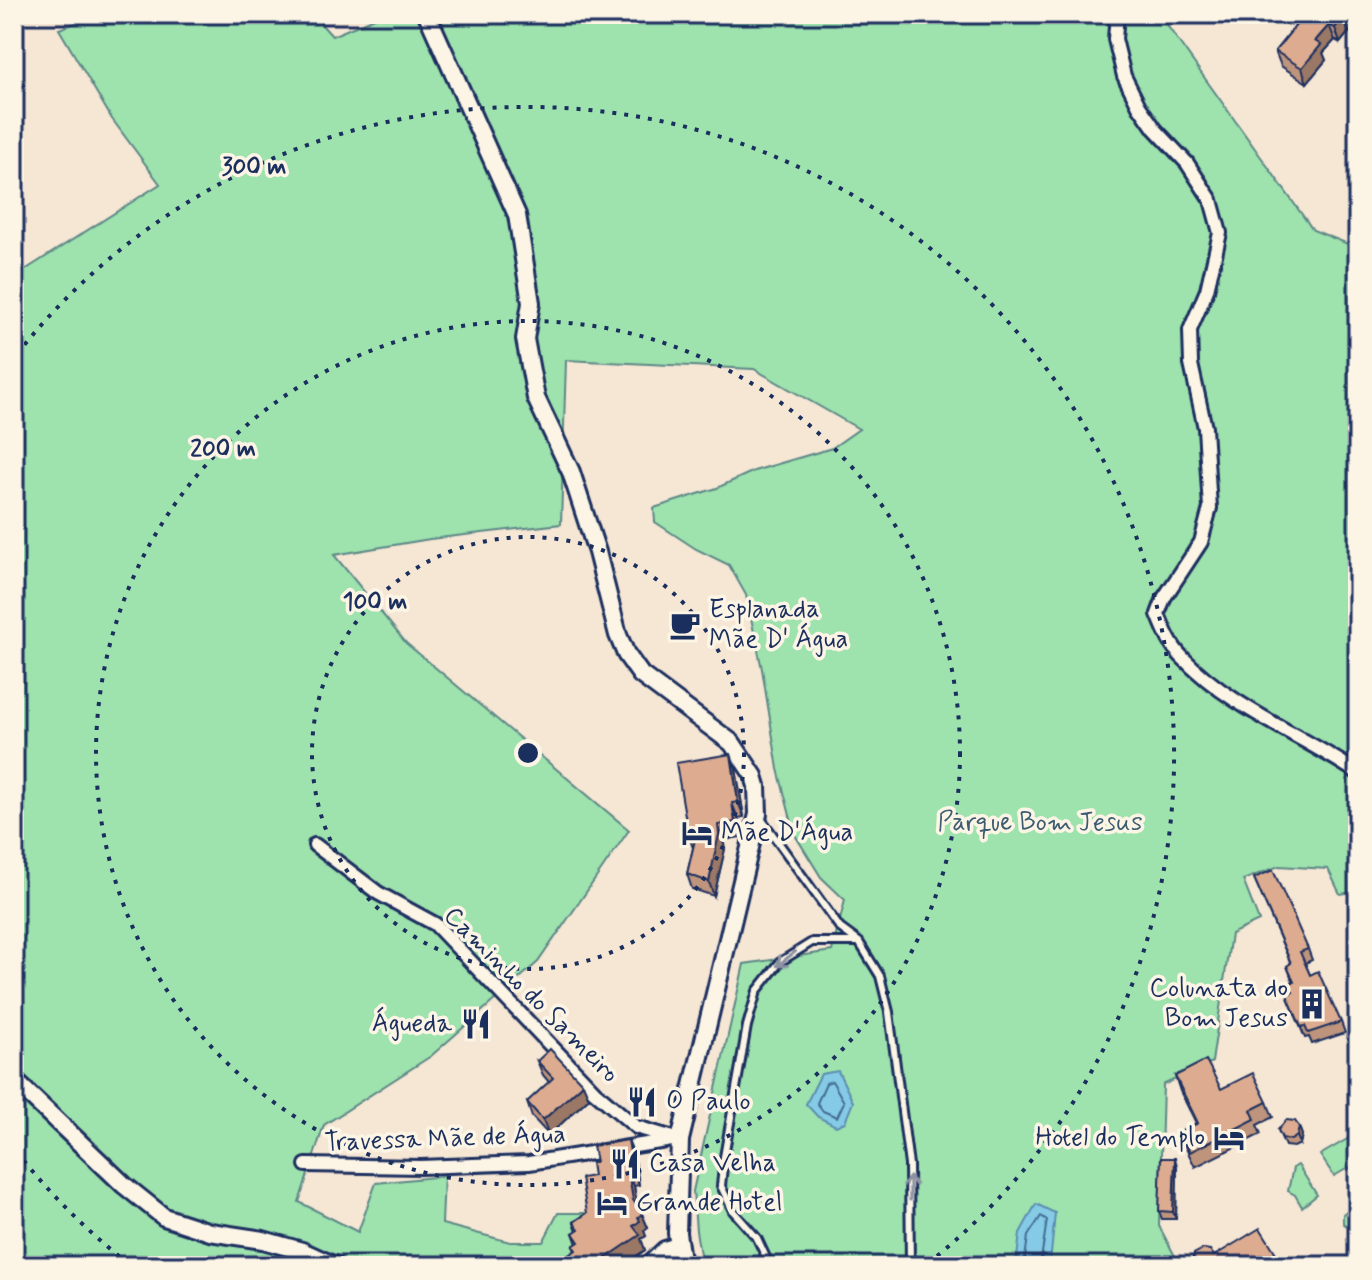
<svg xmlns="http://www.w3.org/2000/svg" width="1372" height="1280" font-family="Mynerve,sans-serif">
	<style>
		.green { fill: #9ee2ae; stroke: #5c8886; stroke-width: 2 }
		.water { fill: #85cbe6; stroke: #5b8db0; stroke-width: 2 }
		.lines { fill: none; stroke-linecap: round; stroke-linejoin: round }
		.shore { stroke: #456d94; stroke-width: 2 }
		.service-casing { stroke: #1b2f5e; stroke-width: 12 }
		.minor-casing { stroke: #1b2f5e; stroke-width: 18 }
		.secondary-casing { stroke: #1b2f5e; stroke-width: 22 }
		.service { stroke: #fcf5e5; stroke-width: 6 }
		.minor { stroke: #fcf5e5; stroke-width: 12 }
		.secondary { stroke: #fcf5e5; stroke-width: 16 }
		.wall { fill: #be947c; stroke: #1b2f5e; stroke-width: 2 }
		.shaded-wall { fill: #9b7865; stroke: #1b2f5e; stroke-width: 2 }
		.building { fill: #ddac90; stroke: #1b2f5e; stroke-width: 2 }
		.oneway { stroke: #8c92a2 }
		.ring { fill: none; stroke: #1b2f5e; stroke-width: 4; stroke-dasharray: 4 8 }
		.labels { text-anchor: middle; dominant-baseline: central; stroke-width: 7; stroke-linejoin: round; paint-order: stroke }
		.poi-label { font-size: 26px; fill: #1b2f5e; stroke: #fcf5e5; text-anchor: start }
		.park-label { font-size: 26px; fill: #3c5c72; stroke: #fcf5e5 }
		.street-label { font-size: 26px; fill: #1b2f5e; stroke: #fcf5e5 }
		.centre { fill: #1b2f5e; stroke: #fcf5e5; stroke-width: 4 }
		.ring-label { font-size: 24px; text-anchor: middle; font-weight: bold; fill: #1b2f5e; stroke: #fcf5e5; stroke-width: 7; stroke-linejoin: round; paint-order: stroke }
	</style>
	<rect width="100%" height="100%" fill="#f6e6d4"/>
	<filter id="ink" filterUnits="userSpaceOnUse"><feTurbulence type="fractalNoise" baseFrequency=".0125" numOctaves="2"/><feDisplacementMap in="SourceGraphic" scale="16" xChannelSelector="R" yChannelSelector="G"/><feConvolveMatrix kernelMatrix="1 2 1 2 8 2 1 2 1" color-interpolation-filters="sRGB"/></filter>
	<g filter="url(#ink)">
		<path class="green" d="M100 14H312L332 36 384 14H1159L1313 230 1358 248V891L1340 894 1328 869 1279 866 1243 880 1259 921 1231 934 1212 1062 1163 1085 1159 1226 1176 1258 1171 1266H702L696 1231 693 1191 744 964 832 951 845 900 821 877 795 835 778 769 762 669 746 595 729 565 696 549 655 522 654 508 717 488 754 471 832 448 859 429 754 369 566 360 561 524 430 539 334 555 406 643 629 830 538 962 431 1056 324 1125 299 1202 358 1232 376 1183 444 1176 442 1224 510 1242H543L558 1213H584L579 1237 581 1266H14V277L160 184 112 119 59 29Z
			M1349 1138 1358 1152V1171L1348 1168 1334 1176 1320 1155Z
			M1298 1165 1317 1195 1302 1207 1295 1195 1288 1191 1293 1168Z
			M1354 1205H1358V1226L1348 1227 1343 1223V1214Z"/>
		<path class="water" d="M838 1071 853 1102 845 1122 836 1126 818 1117 806 1104 821 1074Z
			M1036 1204 1055 1213 1051 1254 1047 1266H1016L1020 1233Z"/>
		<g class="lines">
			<path class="shore" d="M832 1081 844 1102 837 1117 823 1111 817 1103 826 1083Z
				M1024 1266 1028 1236 1041 1216 1047 1220 1040 1266"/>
			<g class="service-casing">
				<path id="service" d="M760 817 840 928 859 942 880 976 889 1012 909 1165 910 1266
					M770 1266 757 1238 733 1211 721 1186 724 1157 747 1026 757 991 780 962 812 942H859"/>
			</g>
			<g class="minor-casing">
				<path id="minor" d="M1117 14 1115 39 1124 76 1139 106 1155 129 1187 163 1211 200 1220 233 1207 290 1190 330 1191 364 1205 428 1210 508 1201 542 1164 598 1158 614C1164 629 1170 645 1182 657 1231 708 1300 734 1358 773
					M315 845 378 893 435 924 594 1091 636 1127 680 1140
					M306 1165 421 1167 529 1163 672 1140"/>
			</g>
			<g class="secondary-casing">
				<path id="secondary" d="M427 14 517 215 531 303 525 339 536 398 571 472 597 552 618 635 626 654 641 675 732 743 754 776 757 786 758 814 680 1140 677 1233 682 1266
					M14 1080 124 1185 164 1217 210 1232 263 1240 302 1251 335 1266
					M648 1266 665 1250 678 1246"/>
			</g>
			<use href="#service" class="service"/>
			<use href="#minor" class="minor"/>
			<use href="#secondary" class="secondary"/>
		</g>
		<path class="wall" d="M1305 14H1358V37L1349 32 1340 43 1335 40 1323 53 1326 60 1307 83 1281 66 1275 51Z
			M736 769 744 817 738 818 741 837 723 840 725 849 714 896 692 889 687 874 693 848 688 833Z
			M1254 878 1308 949 1312 960 1305 963 1310 975 1341 1022 1345 1033 1312 1044 1309 1037 1305 1038 1287 995 1292 992 1289 984 1293 982 1287 966 1291 964Z
			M537 1061 589 1098 549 1135 532 1117 527 1102 549 1082 543 1075Z
			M1175 1076 1267 1102 1273 1117 1257 1125 1261 1134 1195 1167 1185 1146 1180 1132 1196 1123 1180 1091Z
			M1299 1127 1302 1135 1300 1144 1294 1147 1285 1146 1278 1130Z
			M628 1140 634 1155 639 1185 634 1186 637 1206 642 1214 648 1228 644 1231 646 1236 641 1239 645 1250 622 1266H567L566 1264 571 1261 569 1255 575 1251 573 1246 577 1244 573 1233 577 1231 574 1222 587 1213 593 1176Z
			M1177 1166 1176 1219H1162L1159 1211Z"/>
		<path class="shaded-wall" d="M1343 17 1349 32 1340 43 1335 28Z
			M1329 25 1335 40 1323 53 1326 60 1307 83 1302 68 1315 41Z
			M731 754 736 769 744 817 738 802Z
			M732 803 738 818 741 837 735 822Z
			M718 825 723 840 725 849 714 896 709 882Z
			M583 1084 589 1098 549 1135 543 1120Z
			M1299 1127 1302 1135 1300 1144 1297 1136Z
			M628 1140 634 1155 639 1185 633 1170Z
			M1175 1158 1177 1166 1176 1219 1173 1212Z
			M628 1171 634 1186 639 1215 633 1200Z
			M642 1214 648 1228 644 1231 646 1236 641 1239 645 1250 622 1266H594L633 1226 638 1217Z"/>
		<path class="building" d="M1305 14H1358V26L1343 17 1335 28 1329 25 1315 41 1321 45 1302 68 1275 51Z
			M731 754 738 802 732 803 735 822 718 825 719 834 709 882 687 874 697 831 688 833 676 763Z
			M1273 870 1308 949 1300 952 1310 975 1318 971 1341 1022 1308 1033 1305 1026 1301 1027 1287 995 1293 992 1289 984 1294 982 1287 966 1291 963 1254 878Z
			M550 1049 583 1084 543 1120 527 1102 553 1078 537 1061Z
			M1206 1060 1221 1089 1253 1073 1267 1102 1251 1110 1255 1119 1190 1152 1180 1132 1198 1123 1175 1076Z
			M1286 1120 1295 1121 1299 1127 1297 1136 1291 1140 1282 1138 1278 1130Z
			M628 1140 633 1170 628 1171 633 1200 642 1214 638 1217 640 1221 633 1226 640 1235 594 1266H568L566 1264 572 1260 569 1255 576 1250 573 1246 579 1242 573 1233 579 1229 574 1222 587 1213 581 1178 593 1176 591 1163 596 1162 593 1146Z
			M1161 1158H1175L1173 1212 1159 1211Z
			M1260 1228 1284 1266H1196L1192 1261 1194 1254 1203 1249 1210 1250 1214 1256Z"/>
		<defs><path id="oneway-shaft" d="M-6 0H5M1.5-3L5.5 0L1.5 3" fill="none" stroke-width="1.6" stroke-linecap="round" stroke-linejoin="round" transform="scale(2)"/></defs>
		<g class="oneway">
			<use href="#oneway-shaft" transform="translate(786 959) rotate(142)"/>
			<use href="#oneway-shaft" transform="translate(910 1188) rotate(-90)"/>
		</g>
	</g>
	<g class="ring">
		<circle cx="528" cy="753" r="216"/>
		<circle cx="528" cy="753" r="432"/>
		<path d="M129 1264A648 648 0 0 1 17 1152M17 354A648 648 0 1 1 927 1264"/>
	</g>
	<defs>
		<g id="cafe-bare" transform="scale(2.4)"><path d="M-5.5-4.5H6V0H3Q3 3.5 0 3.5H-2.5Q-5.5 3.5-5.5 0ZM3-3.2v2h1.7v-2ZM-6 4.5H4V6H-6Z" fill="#1b2f5e" stroke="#fcf5e5" stroke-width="2.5" paint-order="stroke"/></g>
		<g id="hotel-bare" transform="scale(2.4)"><path d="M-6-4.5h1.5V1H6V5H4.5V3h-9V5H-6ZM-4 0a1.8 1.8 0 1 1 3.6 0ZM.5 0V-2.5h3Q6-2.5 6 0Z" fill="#1b2f5e" stroke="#fcf5e5" stroke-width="2.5" paint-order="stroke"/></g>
		<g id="building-bare" transform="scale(2.4)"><path d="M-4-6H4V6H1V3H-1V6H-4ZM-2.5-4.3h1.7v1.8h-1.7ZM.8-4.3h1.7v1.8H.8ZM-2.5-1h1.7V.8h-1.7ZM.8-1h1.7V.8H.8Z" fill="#1b2f5e" stroke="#fcf5e5" stroke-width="2.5" paint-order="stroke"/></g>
		<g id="restaurant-bare" transform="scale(2.4)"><path d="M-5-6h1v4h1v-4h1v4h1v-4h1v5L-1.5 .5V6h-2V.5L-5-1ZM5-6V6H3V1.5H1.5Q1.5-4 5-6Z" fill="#1b2f5e" stroke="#fcf5e5" stroke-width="2.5" paint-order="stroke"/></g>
	</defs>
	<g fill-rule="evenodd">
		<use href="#cafe-bare" x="685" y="625"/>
		<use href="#hotel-bare" x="697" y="833"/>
		<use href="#building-bare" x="1312" y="1004"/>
		<use href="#restaurant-bare" x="476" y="1024"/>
		<use href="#restaurant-bare" x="642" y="1102"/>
		<use href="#hotel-bare" x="1229" y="1138"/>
		<use href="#restaurant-bare" x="625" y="1164"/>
		<use href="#hotel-bare" x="612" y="1203"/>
	</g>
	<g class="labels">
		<g class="poi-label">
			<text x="709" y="610">Esplanada<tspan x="709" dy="30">Mãe D' Água</tspan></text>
			<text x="721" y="833">Mãe D'Água</text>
			<text x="1288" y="989" text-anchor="end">Colunata do<tspan x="1288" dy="30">Bom Jesus</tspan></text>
			<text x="452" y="1024" text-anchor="end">Águeda</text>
			<text x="666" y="1102">O Paulo</text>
			<text x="1205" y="1138" text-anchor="end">Hotel do Templo</text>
			<text x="649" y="1164">Casa Velha</text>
			<text x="636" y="1203">Grande Hotel</text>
		</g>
		<g class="park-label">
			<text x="1040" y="823">Parque Bom Jesus</text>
		</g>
		<g class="street-label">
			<text transform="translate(531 995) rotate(45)">Caminho do Sameiro</text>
			<text transform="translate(445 1139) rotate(-2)">Travessa Mãe de Água</text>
		</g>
	</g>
	<circle cx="528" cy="753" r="12" class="centre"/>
	<g class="ring-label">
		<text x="254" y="174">300 m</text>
		<text x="223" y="456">200 m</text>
		<text x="375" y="609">100 m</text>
	</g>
	<rect width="1372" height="1280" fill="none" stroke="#fcf5e5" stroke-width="48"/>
	<rect x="24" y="24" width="1324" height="1232" fill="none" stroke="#1b2f5e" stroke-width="3" filter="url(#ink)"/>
</svg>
